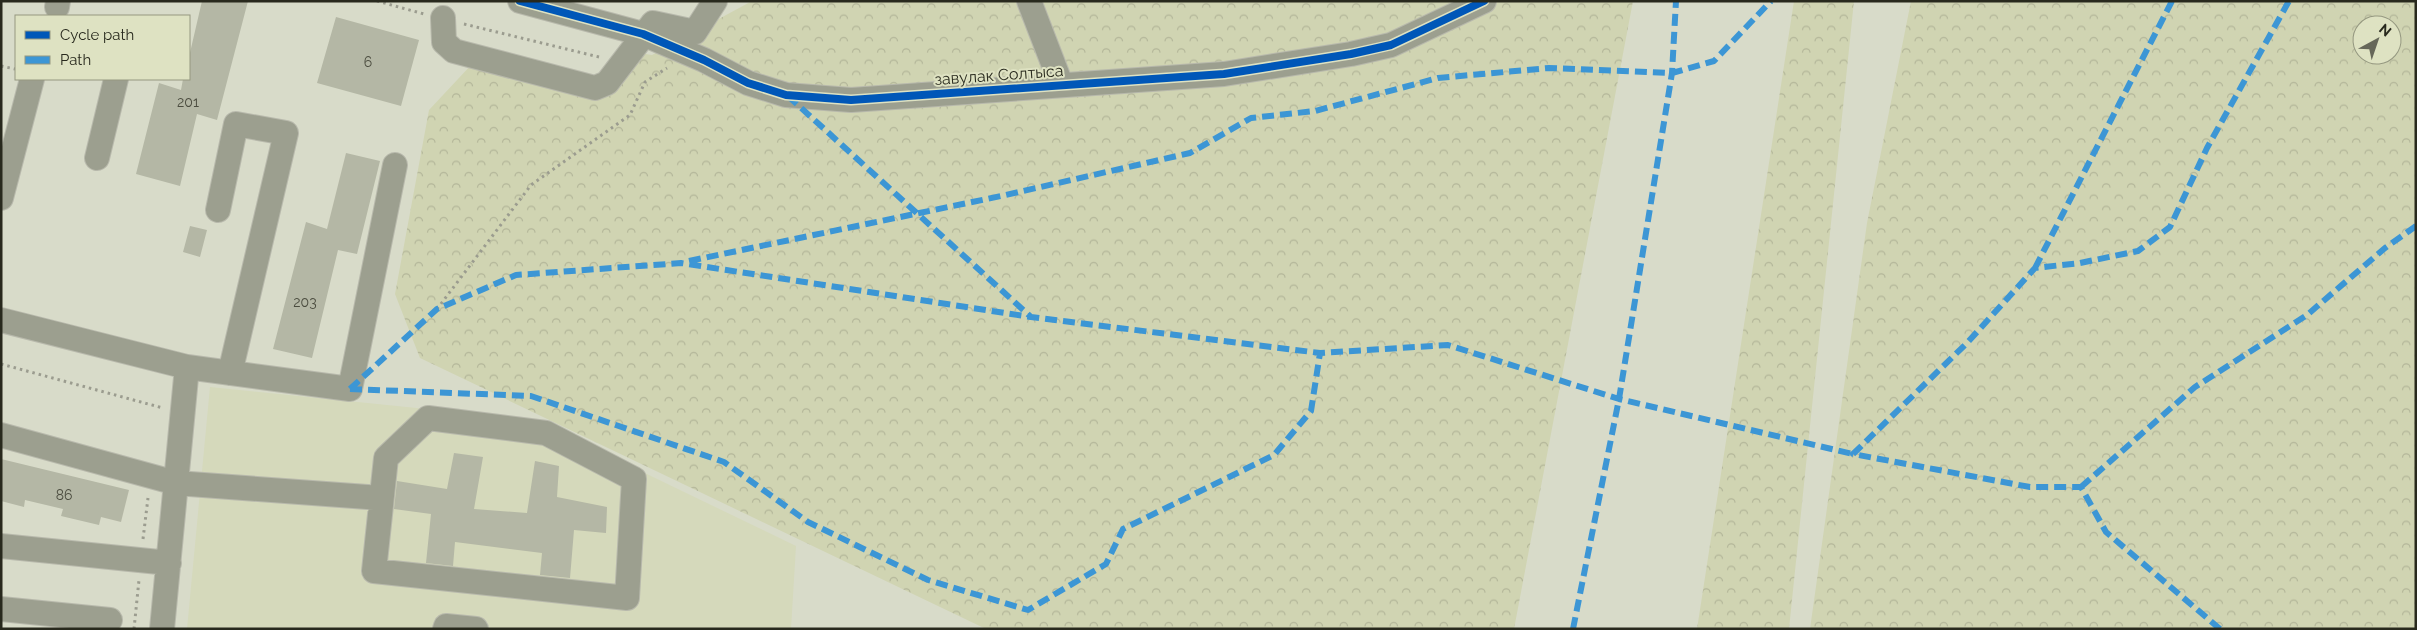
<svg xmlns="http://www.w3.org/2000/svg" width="2417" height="630" font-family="Raleway,sans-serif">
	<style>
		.built { fill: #d5d9bb }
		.forest { fill: url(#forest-crowns); fill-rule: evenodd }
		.building { fill: #b4b7a5 }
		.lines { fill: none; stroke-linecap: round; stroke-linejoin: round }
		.minor-casing { stroke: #b8b9ac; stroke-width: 26 }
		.path { stroke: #9b9c8f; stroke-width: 3; stroke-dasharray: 2.5 4; stroke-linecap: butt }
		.minor { stroke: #9c9f8f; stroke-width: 24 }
		.quiet { stroke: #3c96d5; stroke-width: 6; stroke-dasharray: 12 6; stroke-linecap: butt }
		.cycleway-casing { stroke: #dee2c2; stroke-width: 11 }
		.cycleway { stroke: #0057b8; stroke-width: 8 }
		.labels { text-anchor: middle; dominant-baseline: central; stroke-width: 4; stroke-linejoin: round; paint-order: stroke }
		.number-label { font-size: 14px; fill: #4b4c3f }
		.street-label { font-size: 16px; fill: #28291d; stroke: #dee2c2 }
	</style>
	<defs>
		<pattern id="forest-crowns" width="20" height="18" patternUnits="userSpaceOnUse" patternTransform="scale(1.25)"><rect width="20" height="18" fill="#d0d4b2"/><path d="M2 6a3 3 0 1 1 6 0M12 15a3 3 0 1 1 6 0" fill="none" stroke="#b3b699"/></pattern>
	</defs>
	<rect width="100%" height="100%" fill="#d8dbc9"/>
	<path class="built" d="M210 387 535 420 796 546 791 629H187Z"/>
	<path class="forest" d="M752 1H1633L1514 629H986L420 358 395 294 429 110 472 64 601 98 639 53 652 55Z
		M1794 1H1854L1789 629H1697Z
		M1911 1H2416V629H1810L1867 223ZM2362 25H2392V55H2362Z"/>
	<path class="building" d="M202 1H248L217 120 197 114 180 186 136 174 159 83 181 90 183 79H189V57Z
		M336 17 419 40 401 106 317 83Z
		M346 153 380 161 357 254 338 250 312 358 273 349 306 222 327 229Z
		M190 226 207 230 200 257 183 252Z
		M454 453 483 457 474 509 527 513 535 461 559 466 557 497 607 507 606 533 574 530 570 578 540 575 542 553 455 542 453 566 426 563 431 514 394 509 397 481 447 489Z
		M1 459 129 490 121 522 101 517 99 525 61 516 63 509 25 500 24 507 1 501Z"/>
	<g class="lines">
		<g class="minor-casing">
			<path id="minor" d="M520 1 643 34 704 60 748 83 786 95 851 100 1224 74 1351 54 1391 45 1484 1
				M1029 1 1061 84
				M57 7 58 1
				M443 18 444 42 454 51 595 88 607 83 653 23 695 32 715 1
				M97 158 116 79
				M1 198 32 79
				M218 210 236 124 286 133 230 373
				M1 320 187 367 162 629
				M187 367 350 389 395 165
				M428 418 546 433 634 479 627 598 374 571 386 458Z
				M1 435 176 483 381 498
				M1 546 169 563
				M1 609 110 620
				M445 629 446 626 476 629"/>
		</g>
		<path class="path" d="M377 1 424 14
			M464 24 599 57
			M1 66 15 69
			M437 309 531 185 630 115 645 82 667 68
			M1 364 163 408
			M143 539 148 498
			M134 629 139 580"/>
		<use href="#minor" class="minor"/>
		<path class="quiet" d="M788 96 1031 317
			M689 261 1001 196 1190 153 1251 118 1315 111 1438 78 1549 68 1672 73 1714 61 1771 1
			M2035 268 2172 1
			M350 389 437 309 516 275 681 263 1031 317 1320 353 1448 345 1619 399 1853 454
			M350 389 531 396 724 462 808 522 928 580 1028 610 1106 564 1123 529 1274 455 1311 411 1320 353
			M2081 487 2195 387 2307 315 2385 248 2416 226
			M1573 629 1619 399 1672 73 1676 1
			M2220 629 2106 532 2081 487H2030L1853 454 1967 343 2035 268 2080 263 2138 251 2170 227 2207 148 2289 1"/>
		<g class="cycleway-casing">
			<path id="cycleway" d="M520 1 643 34 704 60 748 83 786 95 851 100 1224 74 1351 54 1391 45 1484 1"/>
		</g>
		<use href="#cycleway" class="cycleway"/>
	</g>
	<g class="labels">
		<g class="number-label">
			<text x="368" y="62">6</text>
			<text x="188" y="102">201</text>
			<text x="305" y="302">203</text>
			<text x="64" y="495">86</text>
		</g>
		<g class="street-label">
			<text transform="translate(999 75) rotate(-4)">завулак Солтыса</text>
		</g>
	</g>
	<rect width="2417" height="630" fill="none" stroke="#28291d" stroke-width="5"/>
	<rect x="15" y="15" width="175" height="65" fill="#dee2c2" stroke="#959880"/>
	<rect x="25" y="31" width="25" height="8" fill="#0057b8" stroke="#959880"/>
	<text x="60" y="40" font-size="15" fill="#28291d">Cycle path</text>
	<rect x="25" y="56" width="25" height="8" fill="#3c96d5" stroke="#959880"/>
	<text x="60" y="65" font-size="15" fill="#28291d">Path</text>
	<g transform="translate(2377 40) rotate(40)"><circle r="24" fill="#dee2c2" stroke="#959880"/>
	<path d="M0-4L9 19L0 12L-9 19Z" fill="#666759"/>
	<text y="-8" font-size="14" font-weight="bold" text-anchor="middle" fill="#28291d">N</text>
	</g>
</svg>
